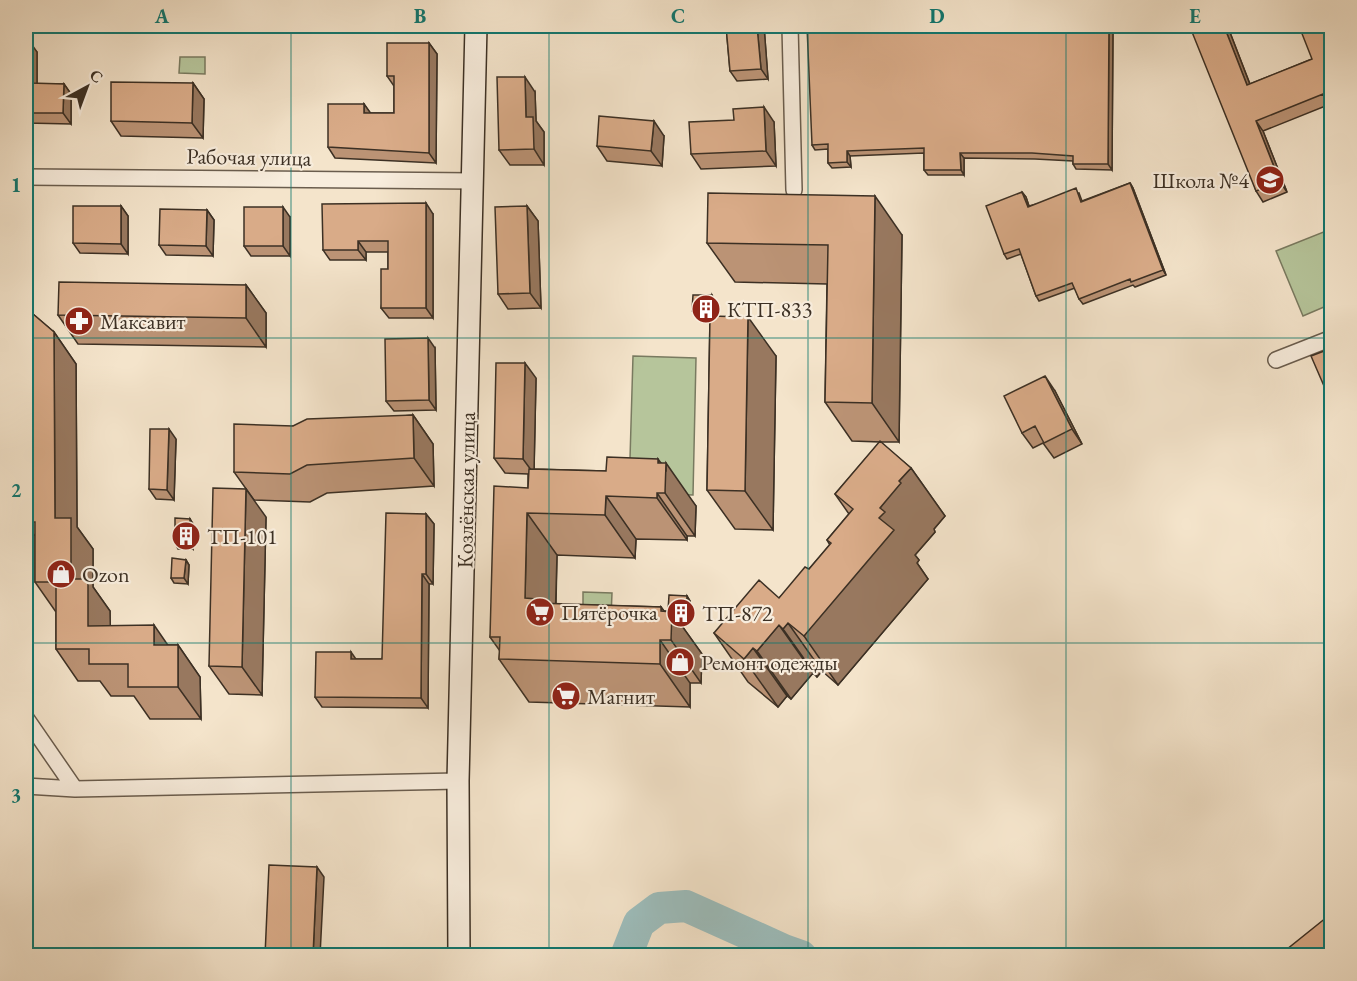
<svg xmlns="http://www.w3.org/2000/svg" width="1357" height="981" font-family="'EB Garamond',serif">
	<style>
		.green { fill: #b6c59b; stroke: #797a60; stroke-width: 1.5 }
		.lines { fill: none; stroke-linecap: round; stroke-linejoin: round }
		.river { stroke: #9dbebd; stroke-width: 32 }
		.street-casing { stroke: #6a5d4e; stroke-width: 18 }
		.secondary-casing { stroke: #3c3024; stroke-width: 24 }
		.street { stroke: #f8eddd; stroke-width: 15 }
		.secondary { stroke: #f8eddd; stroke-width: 21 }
		.wall { fill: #bb9375; stroke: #3c3024; stroke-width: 1.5 }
		.shaded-wall { fill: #98785f; stroke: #3c3024; stroke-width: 1.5 }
		.building { fill: #d9ab88; stroke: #3c3024; stroke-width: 1.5 }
		.grid { fill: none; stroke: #0f766e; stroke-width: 1.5; stroke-opacity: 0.55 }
		.labels { text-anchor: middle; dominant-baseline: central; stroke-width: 4.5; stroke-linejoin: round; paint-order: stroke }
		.street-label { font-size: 22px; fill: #3c3024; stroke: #f8eddd }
		.poi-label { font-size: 22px; fill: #3c3024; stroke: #f8eddd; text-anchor: start }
		.neatline { fill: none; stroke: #0f766e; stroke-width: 2 }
		.grid-label { font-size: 20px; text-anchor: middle; font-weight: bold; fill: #0f766e }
	</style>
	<rect width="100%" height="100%" fill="#f4e4cb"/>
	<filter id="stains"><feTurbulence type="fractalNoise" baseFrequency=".00333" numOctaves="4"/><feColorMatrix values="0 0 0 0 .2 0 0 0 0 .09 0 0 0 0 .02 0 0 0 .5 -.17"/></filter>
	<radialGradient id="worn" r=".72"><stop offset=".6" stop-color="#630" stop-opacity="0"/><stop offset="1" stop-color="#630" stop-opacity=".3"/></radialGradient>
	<path class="green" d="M180 57H205V74L179 73Z
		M1331 229V304L1303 316 1276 251Z
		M633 356 696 358 693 495 629 493Z
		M583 592 612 593 611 617 583 616Z"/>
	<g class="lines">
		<path class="river" d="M626 956 639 923 659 908 686 906 784 950 801 956"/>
		<g class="street-casing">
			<path id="street" d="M790 26 794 190
				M26 177 473 181
				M1276 360 1332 338
				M26 718 75 789
				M26 786 75 789 458 781"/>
		</g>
		<g class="secondary-casing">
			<path id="secondary" d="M459 956 458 781 476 26"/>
		</g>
		<use href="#street" class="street"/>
		<use href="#secondary" class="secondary"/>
	</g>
	<path class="wall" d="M726 26H764L768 79 737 81 730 71Z
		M1113 26 1112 170 1076 169 1073 164V161L1035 159 964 158V175H928L924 170V153L850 156 851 167 832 168 828 163V149L815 150 812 145Z
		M1208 26H1225L1229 30 1250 84 1312 59 1332 26 1328 105 1263 131 1287 192 1263 202 1256 191Z
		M26 42 37 52V84H64L71 94V124L26 123Z
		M429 43 437 54 436 163 335 158 328 147 364 104 370 113H394V86L387 76Z
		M193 83 204 99 203 138 121 136 111 121Z
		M535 92 536 121 544 132V165H510L499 150Z
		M734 120 774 122 776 166 701 169 691 154Z
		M664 136 662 166 607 161 597 146Z
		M1130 183 1133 188 1166 275 1135 287 1133 285 1083 304 1079 299 1075 288 1039 301 1036 296 1021 254 1007 259 1004 254 1022 192 1026 197 1029 206 1079 193 1082 201Z
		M121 206 128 216V254L80 253 73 243Z
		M527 206 538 221 541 308 508 309 498 294Z
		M207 210 214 220 213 256 166 255 159 245Z
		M433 214V318H389L381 308 388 269V252H366V260H330L323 250Z
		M290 217V256H251L244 246Z
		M902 235 899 442H880L911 468 945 516 934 529 935 532 915 555 919 560 917 563 928 579 838 685 822 671 817 677 813 673 791 699 787 696 778 707 748 682 714 633 779 598 809 569 830 545 827 540 849 514 835 494 880 442 852 441 825 402 827 284 735 282 707 243Z
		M246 285 266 313V347L78 344 58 315Z
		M715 301V317L776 356 773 530 735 529 707 490 710 317 696 316 692 311Z
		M26 308 54 332 76 364 77 527 93 549V587L110 611V626L168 645H178L200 677 201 719H150L134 696H111L100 681H78L56 649V612L35 582V536L26 523Z
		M435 348 436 410 394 411 386 401Z
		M1332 348V397L1324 386Z
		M536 378 534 469 606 471 661 463 696 506 695 536H687V540L636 539 635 558 557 555 556 604 661 607 664 611H668L687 596 690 601V619H677L702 654 701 683H690V707L529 702 499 659 500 651 490 637 528 488V474L505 473 494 458Z
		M1055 391 1082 444 1054 458 1043 443 1033 448 1022 433Z
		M413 415 433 444 434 486 327 493 310 502 254 500 234 472 293 426Z
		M176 439 174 500 156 499 149 489Z
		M426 514 434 524 433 584H429L428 708 322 707 315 697 356 659H382Z
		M266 517 262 695 229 694 209 666Z
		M190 519 193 524V549H178L175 543Z
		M186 560 189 565 188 584 174 583 171 578Z"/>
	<path class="shaded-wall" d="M757 26H764L768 79 761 69Z
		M1109 26H1113L1112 170 1108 164Z
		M1224 26H1225L1229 30 1254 95 1247 85Z
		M30 42 37 52V94L30 83Z
		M429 43 437 54 436 163 429 153Z
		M525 77 535 92 536 121 544 132V165L534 149 526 117Z
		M193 83 204 99 203 138 192 123Z
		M64 84 71 94V124L63 113Z
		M364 104 372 115 364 113Z
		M764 107 774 122 776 166 766 151Z
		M654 121 664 136 662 166 651 151Z
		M1256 121 1263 131 1287 192 1280 182Z
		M847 151 850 156 851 167 847 162Z
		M960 153 964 158V175L961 170Z
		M1130 183 1133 188 1166 275 1163 270Z
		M1022 192 1026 197 1031 212 1028 207Z
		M875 196 902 235 899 442 872 403Z
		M426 203 433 214V318L426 308Z
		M121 206 128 216V254L121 244Z
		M527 206 538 221 541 308 530 293Z
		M283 207 290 217V256L283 246Z
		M207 210 214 220 213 256 206 246Z
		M358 241 366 252V260L358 250Z
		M246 285 266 313V347L246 318Z
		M712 295 715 301V317L711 312Z
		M748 317 776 356 773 530 745 491Z
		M54 332 76 364 77 527 93 549V587L110 611 111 658 88 626 71 579 55 518Z
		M428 338 435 348 436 410 429 400Z
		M525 363 536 378 534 474 523 459Z
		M1045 376 1055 391 1082 444 1072 429Z
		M413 415 433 444 434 486 414 458Z
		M169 429 176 439 174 500 167 490Z
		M658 459 666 470V463L696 506 695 536 665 493 658 463Z
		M911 468 945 516 934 529 935 532 915 555 919 560 917 563 928 579 838 685 804 636 879 518 880 508 899 481Z
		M246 489 266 517 262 695 242 667Z
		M657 493 687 536V540L657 498Z
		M606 496 636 539 635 558 605 515Z
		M527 513 557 555 555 625 525 598Z
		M426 514 434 524 433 584 426 574Z
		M190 519 193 524V549L189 544Z
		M186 560 189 565 188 584 184 578Z
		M422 574 429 584 428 708 421 698Z
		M687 596 690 601V619L686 614Z
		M661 607 672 622V612L702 654 701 683 671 640 661 611Z
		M788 623 822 671 817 677 783 629Z
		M154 625 176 657 154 645Z
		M779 625 813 673 791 699 757 651Z
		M660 640 690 683V707L660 664Z
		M178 645 200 677 201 719 178 687Z
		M753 648 787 696 778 707 744 659Z
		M351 652 358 662 351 659Z
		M317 867 324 877 320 956H313Z"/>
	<path class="building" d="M726 26H757L761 69 730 71Z
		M807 26H1109L1108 164H1073V156L1032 153H960L961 170H924V148L847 151V162L828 163V144L812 145Z
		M1208 26H1224L1247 85 1312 59 1299 26H1332V115L1323 94 1256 121 1280 182 1256 191 1192 32Z
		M26 42H30V83L64 84 63 113H26Z
		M387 43H429V153L328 147V104H364V113H394V76H387Z
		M497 77H525L526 117H533L534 149 499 150Z
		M111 82 193 83 192 123 111 121Z
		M764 107 766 151 691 154 689 122 734 120 733 109Z
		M599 116 654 121 651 151 597 146Z
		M1130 183 1163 270 1131 282 1130 279 1079 299 1072 283 1036 296 1019 249 1004 254 986 206 1022 192 1028 207 1076 188 1081 202Z
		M708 193 875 196 872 403 825 402 828 245 707 243Z
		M426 203V308H381V269H388V241H358V250H323L322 204Z
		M73 206H121V244L73 243Z
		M527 206 530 293 498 294 495 207Z
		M244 207H283V246H244Z
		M160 209 207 210 206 246 159 245Z
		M59 282 246 285V318L58 315Z
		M693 295H712L711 312 692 311Z
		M26 308 54 332 55 518H71V579H88V626L154 625V645H178V687H128V664H89V649H56V582H35V522H26Z
		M710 316 748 317 745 491 707 490Z
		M428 338 429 400 386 401 385 339Z
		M1332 348V382L1324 386 1311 356Z
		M496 363H525L523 459 494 458Z
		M1045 376 1072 429 1044 443 1035 426 1022 433 1004 396Z
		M413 415 414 458 307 465 290 474 234 472V424L293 426 307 419Z
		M150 429H169L167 490 149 489Z
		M880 441 911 468 899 481 901 483 880 508 885 512 879 518 894 530 804 636 788 623 783 629 779 625 757 651 753 648 744 659 714 633 759 580 779 598 805 567 809 569 831 543 827 540 853 509 835 494Z
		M607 457 658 459V463H666L665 493H657V498L606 496 605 515 527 513 525 598 537 599V603L661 607V611L672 612 671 640H660V664L499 659 500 637H490L494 486 528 488 529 469 606 471Z
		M213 488 246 489 242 667 209 666Z
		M386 513 426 514V574H422L421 698 315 697 316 652H351V659H382Z
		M175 518 190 519 189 544 175 543Z
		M172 558 186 560 184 578H171Z
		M669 595 687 596 686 614H673L672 612 668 611Z
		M269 865 317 867 313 956H265Z
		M1332 913V956H1282L1281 954Z"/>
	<path class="grid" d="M291 26V956M549 26V956M808 26V956M1066 26V956M26 338H1332M26 643H1332"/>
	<defs>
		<g id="school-disc" transform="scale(1.5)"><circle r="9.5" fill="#8f2418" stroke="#f8eddd"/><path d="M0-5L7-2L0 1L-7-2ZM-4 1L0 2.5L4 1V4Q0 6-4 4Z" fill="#fff"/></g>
		<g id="building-disc" transform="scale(1.5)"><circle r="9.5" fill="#8f2418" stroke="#f8eddd"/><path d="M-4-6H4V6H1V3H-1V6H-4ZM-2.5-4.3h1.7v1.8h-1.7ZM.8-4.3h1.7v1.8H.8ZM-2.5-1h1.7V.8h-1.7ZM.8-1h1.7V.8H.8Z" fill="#fff"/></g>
		<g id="pharmacy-disc" transform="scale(1.5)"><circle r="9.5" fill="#8f2418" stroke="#f8eddd"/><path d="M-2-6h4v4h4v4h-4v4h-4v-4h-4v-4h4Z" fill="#fff"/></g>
		<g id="shop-disc" transform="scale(1.5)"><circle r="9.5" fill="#8f2418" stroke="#f8eddd"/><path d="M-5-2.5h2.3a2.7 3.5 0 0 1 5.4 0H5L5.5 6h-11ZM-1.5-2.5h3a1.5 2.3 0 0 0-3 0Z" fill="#fff"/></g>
		<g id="supermarket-disc" transform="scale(1.5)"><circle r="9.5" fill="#8f2418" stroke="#f8eddd"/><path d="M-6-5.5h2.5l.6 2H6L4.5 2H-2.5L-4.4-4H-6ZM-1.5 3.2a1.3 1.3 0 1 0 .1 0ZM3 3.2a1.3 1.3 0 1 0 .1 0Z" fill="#fff"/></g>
	</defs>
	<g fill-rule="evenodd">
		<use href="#school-disc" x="1270" y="180"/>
		<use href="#building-disc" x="706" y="309"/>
		<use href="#pharmacy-disc" x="79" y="321"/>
		<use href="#building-disc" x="186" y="536"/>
		<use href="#shop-disc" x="61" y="574"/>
		<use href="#supermarket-disc" x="540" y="612"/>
		<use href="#building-disc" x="681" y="613"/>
		<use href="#shop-disc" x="680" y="662"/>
		<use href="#supermarket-disc" x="566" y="696"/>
	</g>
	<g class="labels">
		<g class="street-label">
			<text transform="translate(249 157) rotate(1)">Рабочая улица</text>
			<text transform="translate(466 490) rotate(-89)">Козлёнская улица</text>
		</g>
		<g class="poi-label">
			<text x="1249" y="180" text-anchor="end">Школа №4</text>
			<text x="727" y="309">КТП-833</text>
			<text x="100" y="321">Максавит</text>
			<text x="207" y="536">ТП-101</text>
			<text x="82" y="574">Ozon</text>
			<text x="561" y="612">Пятёрочка</text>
			<text x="702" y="613">ТП-872</text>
			<text x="701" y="662">Ремонт одежды</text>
			<text x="587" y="696">Магнит</text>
		</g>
	</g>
	<rect width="1357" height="981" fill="none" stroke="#f4e4cb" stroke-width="66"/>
	<g transform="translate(87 87) rotate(41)" stroke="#f8eddd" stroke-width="4.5" paint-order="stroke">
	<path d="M0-4.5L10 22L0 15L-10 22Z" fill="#3c3024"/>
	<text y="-9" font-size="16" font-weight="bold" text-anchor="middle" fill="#3c3024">С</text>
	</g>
	<rect x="33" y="33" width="1291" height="915" class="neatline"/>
	<g class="grid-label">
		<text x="162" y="23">A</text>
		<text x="420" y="23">B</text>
		<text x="678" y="23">C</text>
		<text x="937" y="23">D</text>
		<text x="1195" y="23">E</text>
		<text x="16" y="192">1</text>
		<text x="16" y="497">2</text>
		<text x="16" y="802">3</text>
	</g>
	<rect width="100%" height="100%" filter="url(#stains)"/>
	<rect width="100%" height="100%" fill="url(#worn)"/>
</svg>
